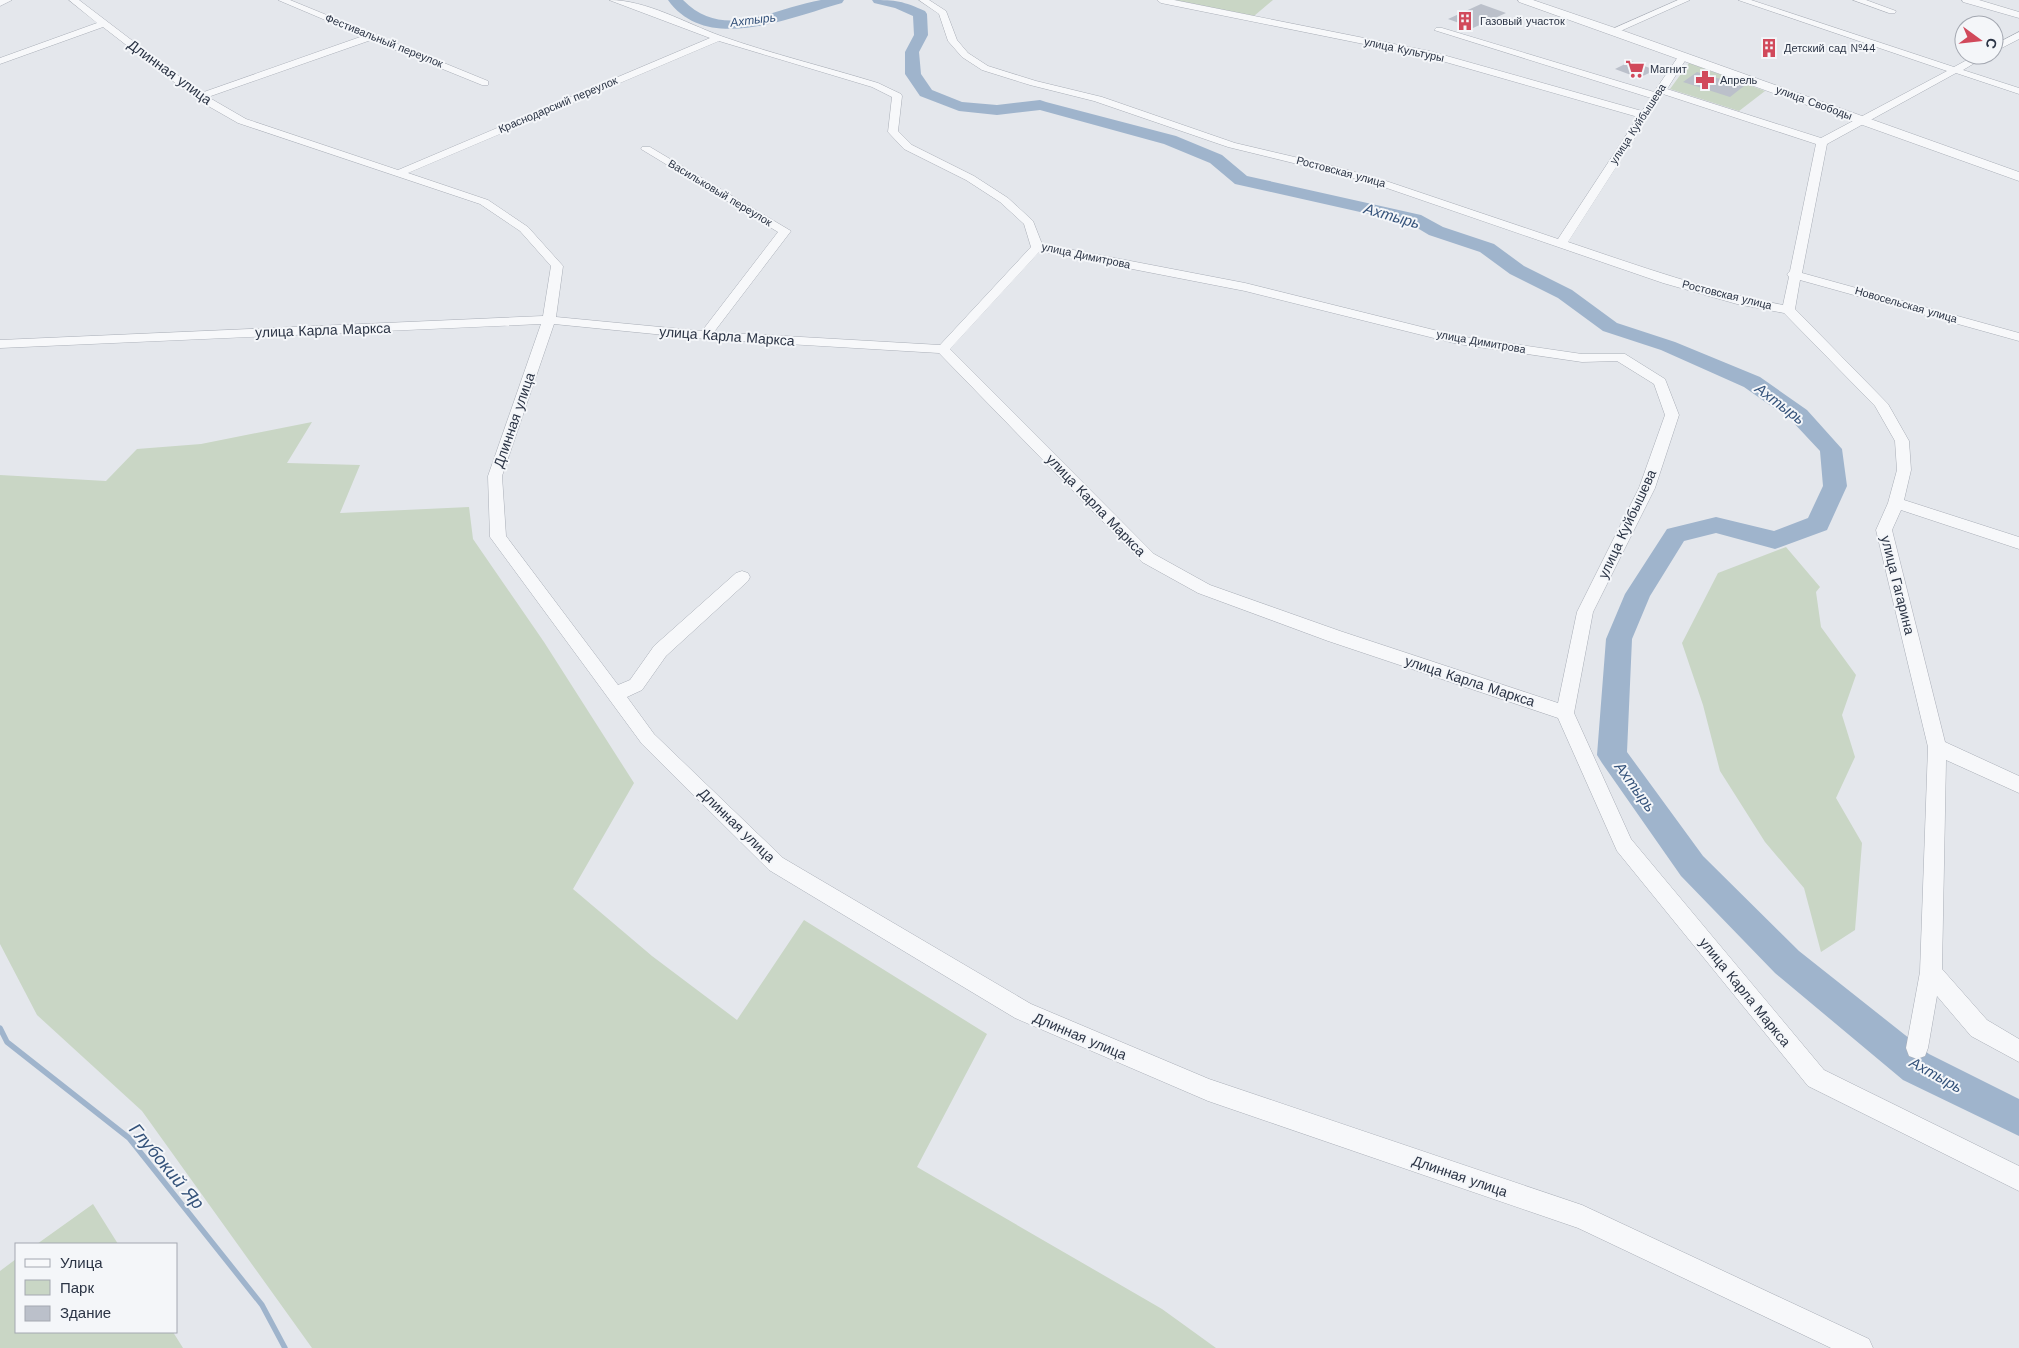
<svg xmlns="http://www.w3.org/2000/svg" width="2019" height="1348" font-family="'Work Sans',sans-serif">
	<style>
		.green { fill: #c9d6c5 }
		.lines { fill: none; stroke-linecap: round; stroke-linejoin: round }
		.stream { stroke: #9fb4cc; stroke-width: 5.5 }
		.river { fill: #9fb4cc; fill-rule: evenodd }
		.building { fill: #bbc0ca }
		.minor-casing { stroke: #a9aeb7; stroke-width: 1 }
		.tertiary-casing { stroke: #a9aeb7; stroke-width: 1 }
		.minor { fill: #f7f8fa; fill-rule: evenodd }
		.tertiary { fill: #f7f8fa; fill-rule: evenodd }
		.labels { text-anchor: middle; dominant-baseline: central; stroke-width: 4; stroke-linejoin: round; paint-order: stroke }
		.far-poi-label { font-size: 11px; fill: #2b3445; stroke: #f4f6f9; text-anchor: start }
		.far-street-label { font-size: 11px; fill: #2b3445; stroke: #f4f6f9 }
		.far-water-label { font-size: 12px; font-style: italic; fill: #34527a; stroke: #f4f6f9 }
		.street-label { font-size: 14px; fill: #2b3445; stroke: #f4f6f9 }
		.water-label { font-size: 15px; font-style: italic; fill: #34527a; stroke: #f4f6f9 }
		.near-water-label { font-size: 18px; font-style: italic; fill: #34527a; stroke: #f4f6f9 }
	</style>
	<rect width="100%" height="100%" fill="#e4e7ec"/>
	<path class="green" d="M1174 0H1273L1254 16Z
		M1689 63 1765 91 1739 111 1670 89Z
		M312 422 287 463 360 465 340 513 469 507 473 539 544 642 634 783 573 889 652 956 737 1020 804 920 987 1034 917 1167 1162 1309 1216 1348H312L142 1111 37 1015 0 944V475L106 481 137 449 201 444Z
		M1786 547 1820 587 1816 592 1821 627 1856 675 1842 715 1855 757 1836 798 1862 843 1855 930 1821 952 1804 888 1765 842 1720 771 1703 705 1682 643 1718 573Z
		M93 1204 118 1244H37Z
		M16 1259V1332H173L183 1348H0V1271Z"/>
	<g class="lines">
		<path class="stream" d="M0 1028 7 1042 129 1138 262 1305 285 1348"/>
		<path class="river" d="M668 0H683C724 42 773 8 821 0 828 0 836 0 844 0L842 3C791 17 707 55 668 0Z
			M872 0C896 0 903 1 925 11L927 14 928 35 919 52 921 74 932 90 962 102 997 105 1040 100 1046 102 1176 136 1222 155 1247 176 1421 215 1443 227 1494 244 1524 266 1572 290 1617 323 1675 342 1760 377 1807 410 1842 449 1847 486 1827 530 1775 549 1716 533 1684 541 1650 596 1632 639 1627 752 1703 856 1799 951 1929 1054 2019 1099V1136L1903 1080 1775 973 1681 876 1602 763 1597 755 1606 639 1625 594 1667 529 1716 517 1774 531 1808 518 1823 486 1820 451 1791 420 1744 387 1661 350 1603 331 1558 298 1510 274 1480 252 1429 235 1409 223 1235 184 1210 163 1164 144 1040 110 997 115 959 111 920 96 905 74V52L914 35 913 16 895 8 874 3Z"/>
	</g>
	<path class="building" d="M1481 4 1506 13 1473 28 1448 19Z
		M1631 61 1655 70 1639 78 1615 69Z
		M1697 72 1744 86 1730 97 1683 82Z"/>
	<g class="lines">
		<g class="minor-casing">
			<path id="minor" d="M0 0H12L0 6Z
				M69 0H79L201 93 363 36 278 0H290L488 81V85H482L371 40 208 97 246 119 398 170 710 38 609 0C647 0 685 23 721 36 772 54 826 67 878 83L901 94 902 96 898 131 912 145 974 176 1008 198 1033 221 1042 244 1245 283 1458 336 1582 354H1625L1665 379 1679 415 1655 488 1593 612 1574 713 1631 839 1824 1070 2019 1166V1191L1808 1086 1617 851 1558 718 1328 641 1198 593 1142 562 939 353 705 339 554 324 502 476 506 536 618 685 630 680 654 646 736 573 742 571 748 573 750 577 748 581 666 656 642 690 627 697 654 734 783 858 1031 1004 1209 1079 1582 1205 1869 1339 1873 1348H1831L1578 1228 1208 1101 1015 1018 769 870 642 744 490 537 488 476 541 324 0 348V340L543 316 551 266 520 231 480 204 238 123 196 99 103 27 0 64V58L97 23ZM719 41 872 87 892 97 888 132 904 149 966 180 1000 202 1024 224 1031 247 940 345 714 332 791 231 650 147H642L641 149 778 232 702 331 556 317 563 266 528 227 488 200 408 173ZM1040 251 1245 291 1458 344 1582 362 1617 361 1654 384 1665 415 1639 488 1577 612 1558 703 1340 631 1210 585 1154 554 950 349Z
				M919 0H929L946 11 957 40 968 53 988 66 1036 81 1102 97 1235 143 1337 167 1386 181 1558 239 1638 117 1428 57 1161 3 1157 0H1174L1429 51 1642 111 1651 98 1434 30 1436 28H1442L1654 92 1680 54 1683 53 1688 56 1667 89 1821 138 1947 71 1738 0H1751L1954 67 1976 55H1988L1963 70 2019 88V94L1956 73 1827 144 1802 273 2019 333V341L1800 280 1795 309 1888 404 1909 441 1911 470 1904 500 2019 537V549L1901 510 1892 530 1945 742 2019 776V793L1946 760 1942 969 1987 1020 2019 1039V1062L1971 1036 1937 996 1928 1048 1925 1056 1917 1059 1909 1056 1906 1048 1920 972 1928 747 1876 530 1888 503 1897 470 1895 441 1875 406 1784 313 1737 304 1663 283 1378 185 1330 172 1228 147 1094 101 1030 85 982 70 962 57 948 41 939 14ZM1663 94 1816 144 1790 271 1787 274 1789 277 1783 305C1709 291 1639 266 1568 242Z
				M1678 0H1690L1616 33H1610L1608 31Z
				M1853 0H1866L1896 11 1895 13H1889Z
				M2019 32V39L1994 52V45Z"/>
		</g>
		<g class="tertiary-casing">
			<path id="tertiary" d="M1518 0H1533L1621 30 2019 172V181L1519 2Z
				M1962 0H1979L2019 12V18L1963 2Z"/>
		</g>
		<use href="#minor" class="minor"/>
		<use href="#tertiary" class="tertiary"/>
	</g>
	<defs>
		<g id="building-bare" transform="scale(1.5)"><path d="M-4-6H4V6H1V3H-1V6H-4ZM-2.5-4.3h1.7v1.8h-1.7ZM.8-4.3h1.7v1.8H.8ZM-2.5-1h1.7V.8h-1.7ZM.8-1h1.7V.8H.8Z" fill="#d1495b" stroke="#f4f6f9" stroke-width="2.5" paint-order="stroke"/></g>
		<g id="supermarket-bare" transform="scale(1.5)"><path d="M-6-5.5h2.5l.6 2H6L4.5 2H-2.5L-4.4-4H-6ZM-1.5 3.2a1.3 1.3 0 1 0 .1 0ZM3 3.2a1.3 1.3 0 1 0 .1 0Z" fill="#d1495b" stroke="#f4f6f9" stroke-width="2.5" paint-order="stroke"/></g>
		<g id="pharmacy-bare" transform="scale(1.5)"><path d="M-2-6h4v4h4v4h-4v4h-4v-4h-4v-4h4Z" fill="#d1495b" stroke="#f4f6f9" stroke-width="2.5" paint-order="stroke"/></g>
	</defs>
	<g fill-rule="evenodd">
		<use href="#building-bare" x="1465" y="21"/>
		<use href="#building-bare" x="1769" y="48"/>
		<use href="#supermarket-bare" x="1635" y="69"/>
		<use href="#pharmacy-bare" x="1705" y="80"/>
	</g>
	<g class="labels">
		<g class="far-poi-label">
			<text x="1480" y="21">Газовый участок</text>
			<text x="1784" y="48">Детский сад №44</text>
			<text x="1650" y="69">Магнит</text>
			<text x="1720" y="80">Апрель</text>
		</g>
		<g class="far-street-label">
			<text transform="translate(384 41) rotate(22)">Фестивальный переулок</text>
			<text transform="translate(1404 50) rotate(12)">улица Культуры</text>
			<text transform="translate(1814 103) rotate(20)">улица Свободы</text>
			<text transform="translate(558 105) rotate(-23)">Краснодарский переулок</text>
			<text transform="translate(1638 124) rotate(-57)">улица Куйбышева</text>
			<text transform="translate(1341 172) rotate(15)">Ростовская улица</text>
			<text transform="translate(720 193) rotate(31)">Васильковый переулок</text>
			<text transform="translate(1086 256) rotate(12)">улица Димитрова</text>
			<text transform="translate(1727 295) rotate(14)">Ростовская улица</text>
			<text transform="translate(1906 305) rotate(16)">Новосельская улица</text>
			<text transform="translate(1481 342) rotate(10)">улица Димитрова</text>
		</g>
		<g class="far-water-label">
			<text transform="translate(753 20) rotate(-7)">Ахтырь</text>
		</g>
		<g class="street-label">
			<text transform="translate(170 72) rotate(36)">Длинная улица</text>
			<text transform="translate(323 330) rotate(-2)">улица Карла Маркса</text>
			<text transform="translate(727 336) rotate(4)">улица Карла Маркса</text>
			<text transform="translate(514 420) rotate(-71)">Длинная улица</text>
			<text transform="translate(1096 505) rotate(46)">улица Карла Маркса</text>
			<text transform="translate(1627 524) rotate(-65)">улица Куйбышева</text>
			<text transform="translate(1898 585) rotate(76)">улица Гагарина</text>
			<text transform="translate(1470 681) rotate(18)">улица Карла Маркса</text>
			<text transform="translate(737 825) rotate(44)">Длинная улица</text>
			<text transform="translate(1745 992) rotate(51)">улица Карла Маркса</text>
			<text transform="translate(1080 1036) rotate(23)">Длинная улица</text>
			<text transform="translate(1460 1176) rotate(19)">Длинная улица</text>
		</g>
		<g class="water-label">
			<text transform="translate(1392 216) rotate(16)">Ахтырь</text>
			<text transform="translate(1780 404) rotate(37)">Ахтырь</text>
			<text transform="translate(1635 787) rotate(54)">Ахтырь</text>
			<text transform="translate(1936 1075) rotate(29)">Ахтырь</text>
		</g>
		<g class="near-water-label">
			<text transform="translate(167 1166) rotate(50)">Глубокий Яр</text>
		</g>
	</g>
	<rect x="15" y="1243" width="162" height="90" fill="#f4f6f9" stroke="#a4a8b1"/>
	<rect x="25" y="1259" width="25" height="8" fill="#f7f8fa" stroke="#a4a8b1"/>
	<text x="60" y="1268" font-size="15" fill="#2b3445">Улица</text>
	<rect x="25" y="1280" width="25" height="15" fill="#c9d6c5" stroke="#a4a8b1"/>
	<text x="60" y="1293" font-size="15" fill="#2b3445">Парк</text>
	<rect x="25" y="1306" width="25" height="15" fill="#bbc0ca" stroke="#a4a8b1"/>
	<text x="60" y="1318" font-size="15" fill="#2b3445">Здание</text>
	<g transform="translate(1979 40) rotate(105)"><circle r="24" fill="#f4f6f9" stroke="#a4a8b1"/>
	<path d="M0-4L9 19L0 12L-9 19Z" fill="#d1495b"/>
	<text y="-8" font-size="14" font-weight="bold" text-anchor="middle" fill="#2b3445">С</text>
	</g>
</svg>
